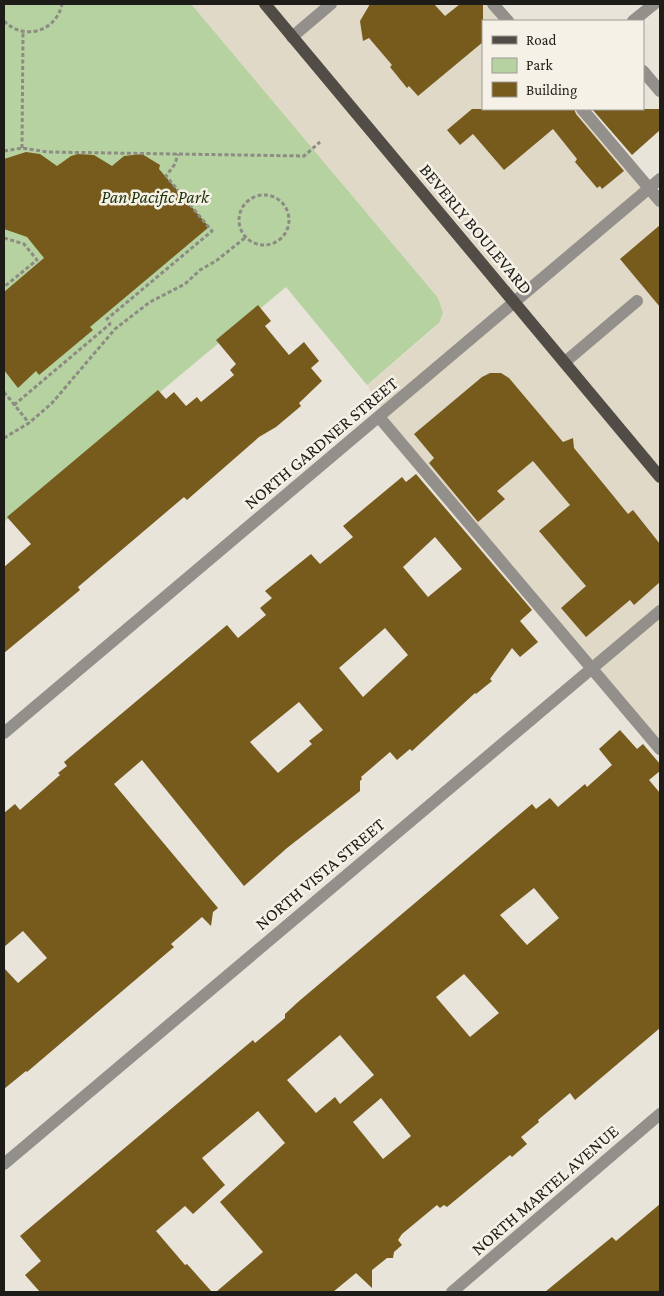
<svg xmlns="http://www.w3.org/2000/svg" width="664" height="1296" font-family="'Crimson Pro',serif">
	<style>
		.built { fill: #e1d9c8 }
		.green { fill: #b5d2a0 }
		.building { fill: #765b1d; fill-rule: evenodd }
		.lines { fill: none; stroke-linecap: round; stroke-linejoin: round }
		.path { stroke: #8d8b83; stroke-width: 3; stroke-dasharray: 4 2.5; stroke-linecap: butt }
		.minor { stroke: #93908c; stroke-width: 12 }
		.major { stroke: #514c46; stroke-width: 12 }
		.labels { text-anchor: middle; dominant-baseline: central; stroke-width: 5; stroke-linejoin: round; paint-order: stroke }
		.park-label { font-size: 18px; font-style: italic; fill: #1e3209; stroke: #f6f1e7 }
		.street-label { font-size: 18px; fill: #1d1c18; stroke: #f6f1e7 }
	</style>
	<rect width="100%" height="100%" fill="#e8e4da"/>
	<path class="built" d="M189 4H497L512 21H483V109H586L660 196V749L399 437 367 385 436 327 443 313Z"/>
	<path class="green" d="M4 4H191L438 298 443 313 439 323 367 385 286 287 4 522Z"/>
	<path class="building" d="M370 4H434L445 16 460 4H483V42L418 96 409 86 407 88 390 67 392 65 369 38 363 41 360 21Z
		M472 109H574L576 114 624 171 602 189 600 186 597 188 575 162 577 159 553 129 504 170 473 134 460 145 447 130Z
		M592 109H660V130L632 155Z
		M26 152 40 154 57 166 71 156 78 154 94 155 112 166 124 156 142 154 160 165 159 169 209 227 90 327 93 330 39 375 36 371 18 388 4 370V292L44 258 27 237 4 229V159Z
		M660 225V307L620 259Z
		M258 305 271 321 265 326 289 355 304 342 319 361 311 368 322 381 299 403 301 406 276 427 259 437 187 500 184 497 78 587 80 590 4 653V567L31 544 7 517 158 390 166 399 174 392 186 406 197 397 201 402 234 375 230 370 236 364 216 340Z
		M490 373H501L509 378 563 442 573 438 574 448 611 493 628 514 633 510 660 544V582L634 605 630 600 586 637 561 608 586 586 539 531 570 505 533 461 497 491 505 499 478 522 429 463 434 458 414 434 482 377Z
		M416 474 532 610 520 621 538 642 520 657 512 648 490 679 492 681 476 694 475 693 412 751 410 749 397 760 390 752 361 777 362 779 360 781V791L287 848 244 886 142 760 114 784 218 908 213 912 211 926 202 917 171 944 174 947 27 1072 26 1071 4 1089V968L18 983 47 958 23 931 4 947V813L15 804 20 810 60 775 58 773 67 766 64 762 227 625 238 638 266 615 260 608 272 598 265 591 311 554 320 564 353 537 343 526 402 477 406 482ZM435 537 462 569 428 597 403 567ZM385 628 408 655 363 697 339 668ZM299 702 323 730 309 741 312 744 278 773 250 742Z
		M620 730 637 749 643 744 660 764V771L649 780 660 793V1028L575 1100 570 1093 538 1120 539 1122 521 1137 527 1144 512 1157 510 1155 447 1207 444 1205 440 1208 437 1205 402 1234 398 1240 402 1245 394 1252 393 1258H387L372 1270V1288L356 1273 333 1292H216L263 1252 220 1202 285 1143 258 1111 202 1158 225 1185 193 1214 185 1206 156 1231 185 1265 187 1264 212 1292H40L25 1275 41 1261 20 1236 253 1040 255 1043 285 1018V1014L298 1002 532 804 536 809 550 798 558 807 585 784 587 787 612 765 599 749ZM534 888 559 918 527 945 500 915ZM464 974 499 1013 470 1037 436 997ZM340 1035 374 1075 340 1104 335 1097 316 1113 287 1080ZM381 1098 411 1136 383 1159 353 1122Z
		M660 1204V1292H545L612 1237 616 1241Z"/>
	<g class="lines">
		<path class="path" d="M4 21C24 41 56 32 62 4
			M22 148 23 33
			M4 151 22 148 48 152 304 156 320 142
			M239 220a25 25 0 1 1 50 0a25 25 0 1 1-50 0Z
			M4 238 24 244 37 260 4 287
			M4 392 29 423
			M14 405 110 324 107 319 212 231 166 176 175 164 178 154
			M4 438 29 423 52 403 115 329 150 302 185 284 200 270 216 261 246 237"/>
		<path class="minor" d="M493 4 508 21
			M633 21 654 4
			M292 37 331 4
			M643 71 660 91
			M582 109 660 201
			M565 362 637 301
			M379 417 660 749
			M4 733 660 179
			M4 1164 660 611
			M452 1292 660 1114"/>
		<path class="major" d="M265 4 660 477"/>
	</g>
	<g class="labels">
		<g class="park-label">
			<text x="155" y="197">Pan Pacific Park</text>
		</g>
		<g class="street-label">
			<text transform="translate(476 229) rotate(50)">BEVERLY BOULEVARD</text>
			<text transform="translate(321 443) rotate(-40)">NORTH GARDNER STREET</text>
			<text transform="translate(320 874) rotate(-40)">NORTH VISTA STREET</text>
			<text transform="translate(545 1190) rotate(-41)">NORTH MARTEL AVENUE</text>
		</g>
	</g>
	<rect width="664" height="1296" fill="none" stroke="#1d1c18" stroke-width="10"/>
	<rect x="482" y="20" width="162" height="90" fill="#f6f1e7" stroke="#9f9c94"/>
	<rect x="492" y="36" width="25" height="8" fill="#514c46" stroke="#9f9c94"/>
	<text x="526" y="45" font-size="15" fill="#1d1c18">Road</text>
	<rect x="492" y="58" width="25" height="15" fill="#b5d2a0" stroke="#9f9c94"/>
	<text x="526" y="70" font-size="15" fill="#1d1c18">Park</text>
	<rect x="492" y="82" width="25" height="15" fill="#765b1d" stroke="#9f9c94"/>
	<text x="526" y="95" font-size="15" fill="#1d1c18">Building</text>
</svg>
